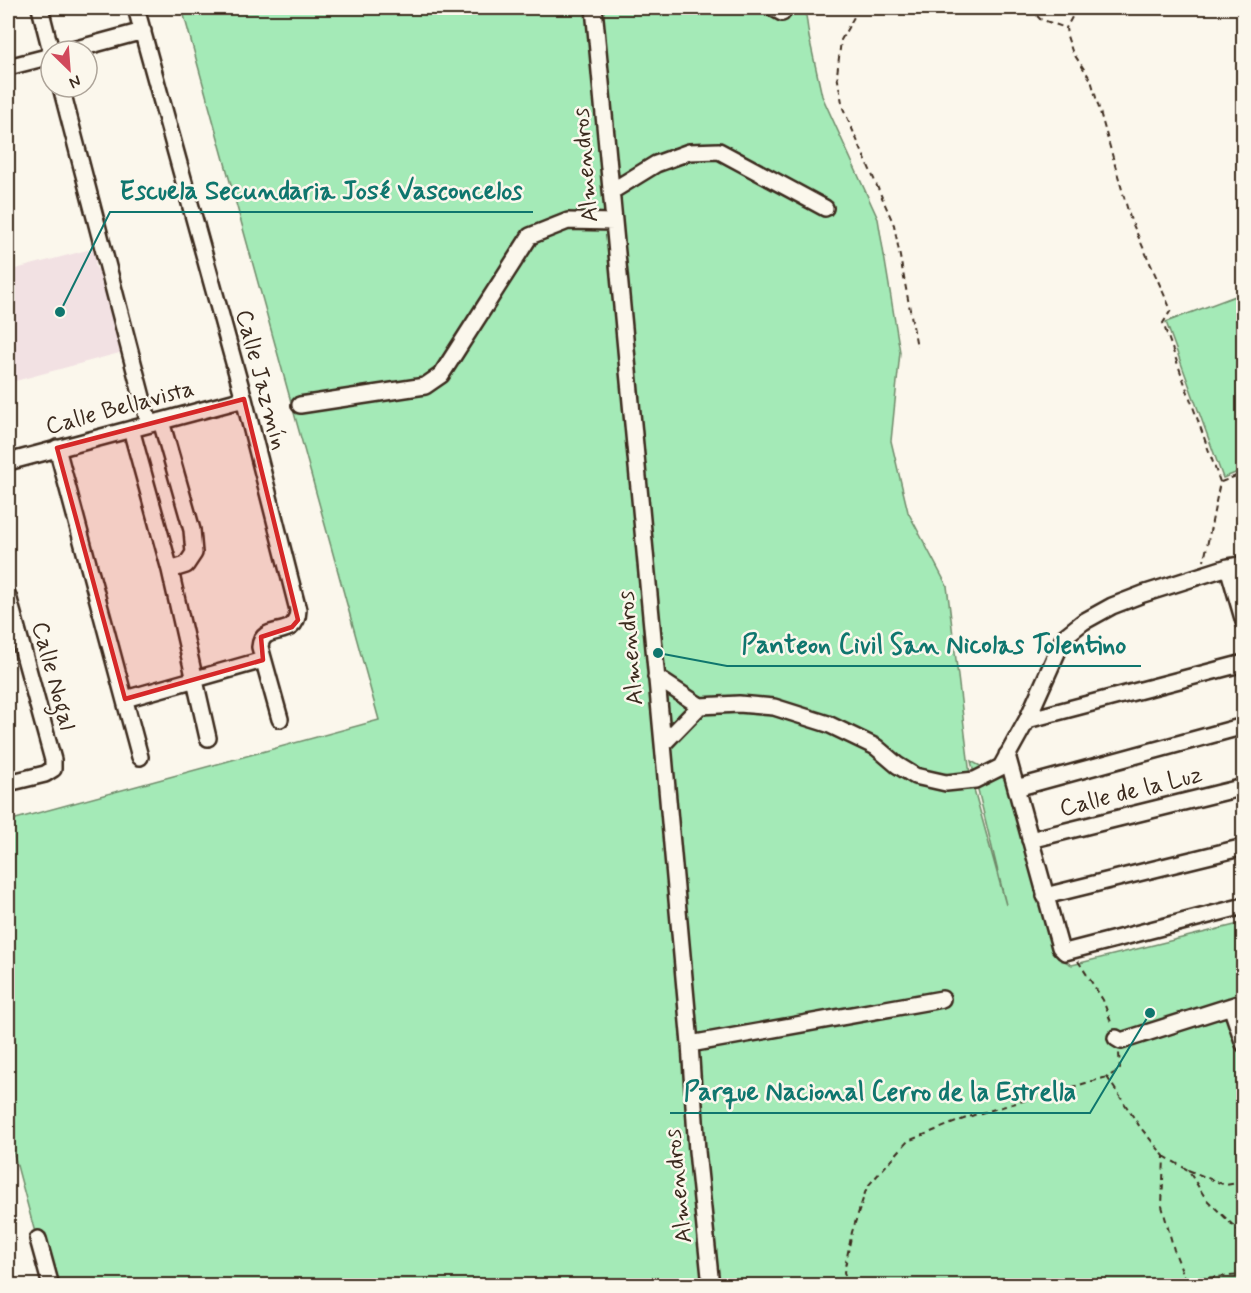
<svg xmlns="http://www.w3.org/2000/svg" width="1251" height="1293" font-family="Mynerve,sans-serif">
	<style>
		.built { fill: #f2e1e3 }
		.green { fill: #a4eab7; stroke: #708a6a; stroke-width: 1.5 }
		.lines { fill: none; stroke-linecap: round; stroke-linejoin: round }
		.minor-casing { stroke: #3b2a1e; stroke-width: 20 }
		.path { stroke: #3b2a1e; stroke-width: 2; stroke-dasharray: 6 4.5; stroke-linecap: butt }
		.minor { stroke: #fbf7ec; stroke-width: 15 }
		.marked { fill: #d62828; fill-opacity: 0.2; stroke: #d62828; stroke-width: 4.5; stroke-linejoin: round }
		.labels { text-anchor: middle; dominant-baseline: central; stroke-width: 5; stroke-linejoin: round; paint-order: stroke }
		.street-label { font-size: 24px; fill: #3b2a1e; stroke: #fbf7ec }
		.leader { fill: none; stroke: #0f766e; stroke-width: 2 }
		.callout-dot { fill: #0f766e; stroke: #fbf7ec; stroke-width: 2 }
		.callout-label { font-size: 26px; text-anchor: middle; font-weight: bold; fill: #0f766e; stroke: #fbf7ec; stroke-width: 5; stroke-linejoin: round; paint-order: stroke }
	</style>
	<rect width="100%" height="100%" fill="#fbf7ec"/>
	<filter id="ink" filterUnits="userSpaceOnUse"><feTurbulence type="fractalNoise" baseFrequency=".0167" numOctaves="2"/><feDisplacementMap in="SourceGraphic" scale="12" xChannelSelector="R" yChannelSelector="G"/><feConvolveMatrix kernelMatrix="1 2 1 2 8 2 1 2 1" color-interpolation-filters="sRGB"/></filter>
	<g filter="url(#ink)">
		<path class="built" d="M95 248 97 256 95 265 97 269 101 268 123 352 8 383V271Z"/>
		<path class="green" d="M182 8H805L809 37 822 96 878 219 900 352 891 441 908 512 947 586 970 775 1006 905 971 761 1012 783 1051 946 1058 958 1072 965 1243 923V1285H49L8 1132V821L379 720Z
			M1243 293V470L1223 478 1166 322Z"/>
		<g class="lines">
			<g class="minor-casing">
				<path id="minor" d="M40 8 51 51
					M136 8 244 399 298 610C297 642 262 621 260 647L280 719
					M594 8 663 744 690 1044 697 1151 711 1286
					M773 8 782 13
					M69 51 143 31
					M8 67 51 56
					M61 87 149 424
					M612 191 656 164 689 152 719 151 825 208
					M300 405 425 386 441 375 530 236 568 221 614 222
					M161 421 192 530 194 553 186 565 170 570
					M131 429 170 570 208 738
					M57 448 140 757
					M8 462 244 399
					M1228 567 1244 622
					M8 596 53 760V769L45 774 8 783
					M656 677 700 706
					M125 699 263 660
					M1027 720 1244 663
					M663 744 700 706 739 704 774 707 828 724 876 747 897 765 915 776 946 783 975 780 1001 767 1027 720 1064 637 1083 622 1112 606 1143 594 1228 567 1244 564
					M1007 755 1060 947 1065 952 1244 906
					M1016 788 1244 726
					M1030 840 1244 787
					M1045 896 1244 847
					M1231 1006 1244 1044
					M1116 1038 1121 1041 1244 1002
					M690 1044 942 999
					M38 1239 51 1286"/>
			</g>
			<path class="path" d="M859 8 841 40 837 75 843 108 894 225 917 347
				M1030 8 1040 19 1066 28
				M1077 8 1066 28 1067 36 1072 51 1091 80 1130 218 1171 310 1163 323 1220 482 1204 561
				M1221 482 1244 473
				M1078 961 1103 1000 1112 1025
				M1107 1077 1140 1127 1164 1156 1162 1206 1174 1250 1188 1286
				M1164 1156 1188 1170 1206 1199 1244 1236
				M1188 1170 1225 1185 1244 1182
				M848 1286 844 1272 852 1232 867 1187 908 1141 974 1115 1107 1077 1120 1070 1119 1053
				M1136 1286 1185 1279 1244 1275"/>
			<use href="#minor" class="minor"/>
		</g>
	</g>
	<path class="marked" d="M244 399 298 620 292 627 261 637 263 660 125 699 57 448Z"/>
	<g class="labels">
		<g class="street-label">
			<text transform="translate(586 165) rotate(-95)">Almendros</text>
			<text transform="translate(261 380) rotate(75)">Calle Jazmín</text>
			<text transform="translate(120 408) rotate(-15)">Calle Bellavista</text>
			<text transform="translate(631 648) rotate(-95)">Almendros</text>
			<text transform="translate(53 676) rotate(75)">Calle Nogal</text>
			<text transform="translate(1131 792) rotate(-14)">Calle de la Luz</text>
			<text transform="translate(679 1186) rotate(-96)">Almendros</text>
		</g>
	</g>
	<path class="leader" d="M60 312L110 212H533M658 653L727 666H1141M1150 1013L1090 1113H670"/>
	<g class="callout-dot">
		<circle cx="60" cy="312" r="6"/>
		<circle cx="658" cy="653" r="6"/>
		<circle cx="1150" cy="1013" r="6"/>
	</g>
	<g class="callout-label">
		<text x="321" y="199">Escuela Secundaria José Vasconcelos</text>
		<text x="934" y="653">Panteon Civil San Nicolas Tolentino</text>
		<text x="880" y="1100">Parque Nacional Cerro de la Estrella</text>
	</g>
	<rect width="1251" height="1293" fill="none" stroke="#fbf7ec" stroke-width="30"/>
	<rect x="15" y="15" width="1221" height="1263" fill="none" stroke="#3b2a1e" stroke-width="2" filter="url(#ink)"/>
	<g transform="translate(69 69) rotate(155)"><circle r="28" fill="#fbf7ec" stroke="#aea59a" stroke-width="1.5"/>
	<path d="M0-4.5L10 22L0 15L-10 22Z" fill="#d1495b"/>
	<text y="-9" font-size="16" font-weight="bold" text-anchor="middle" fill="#3b2a1e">N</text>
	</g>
</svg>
